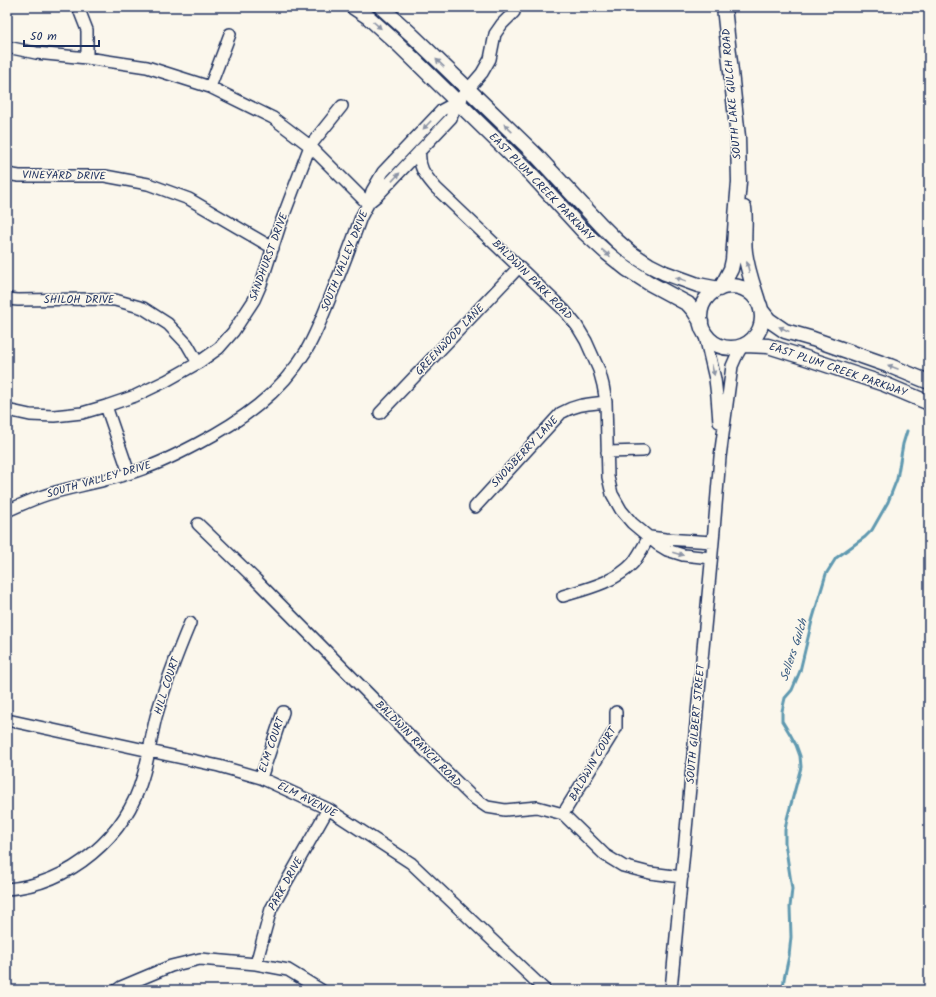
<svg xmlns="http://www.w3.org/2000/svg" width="936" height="997" font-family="Kalam,sans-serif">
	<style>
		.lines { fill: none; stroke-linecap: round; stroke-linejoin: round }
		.stream { stroke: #6099b0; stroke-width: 3 }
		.minor-casing { stroke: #1b2f5e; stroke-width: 14 }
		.major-casing { stroke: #1b2f5e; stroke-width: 17 }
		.minor { stroke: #fbf7ec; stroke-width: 11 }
		.major { stroke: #fbf7ec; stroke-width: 14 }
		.oneway { fill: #8b93a5 }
		.labels { text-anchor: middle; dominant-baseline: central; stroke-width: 3; stroke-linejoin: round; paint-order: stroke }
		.street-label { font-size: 11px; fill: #1b2f5e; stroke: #fbf7ec }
		.water-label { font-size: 12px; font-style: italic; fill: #385b80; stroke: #fbf7ec }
	</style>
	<rect width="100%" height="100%" fill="#fbf7ec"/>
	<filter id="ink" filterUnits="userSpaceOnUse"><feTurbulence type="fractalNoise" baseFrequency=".025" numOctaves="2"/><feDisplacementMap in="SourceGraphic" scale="8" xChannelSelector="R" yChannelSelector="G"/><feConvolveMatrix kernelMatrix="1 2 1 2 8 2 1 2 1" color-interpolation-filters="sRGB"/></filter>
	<g filter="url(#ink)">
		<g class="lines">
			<path class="stream" d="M783 990 784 979 789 956 791 937 790 907 792 889 785 843V830L787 819 801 767 800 756 796 745 790 734 782 721V711L785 698 792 690 800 671 812 621 826 574 836 558 865 537 872 530 888 502 897 479 903 444 907 431"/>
			<g class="minor-casing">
				<path id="minor" d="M78 7 87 30V58
					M7 47 36 53 87 58 147 67 210 87 273 118 310 146 368 204
					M210 87 230 34
					M420 150C418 168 425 175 436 188L564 310 577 326 586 341 599 370 603 385 606 402 608 477 612 494 621 510 632 523 657 544 667 550 683 555 711 558
					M7 174 19 176H105L148 184 189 199 273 248
					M368 203 378 195 451 118 457 102 482 73 490 59 495 34 502 24 514 12 509 7
					M7 299 18 300 90 299 115 300 143 308 168 324 187 344 198 363
					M704 332 715 379 717 396 719 422
					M106 406 129 473
					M7 410 30 415 54 416 82 413 106 406 135 396 166 381 198 363 219 348 233 332 254 300 261 284 280 225 310 146 342 106
					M380 413 519 267
					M607 452 643 451
					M475 507 561 413C577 404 588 404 606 402
					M7 511C18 506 29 501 40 497 61 489 83 486 105 480 118 477 132 473 145 468 163 462 180 453 197 444 241 421 280 394 306 351 317 332 325 311 333 290 343 266 352 242 361 217L368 204 372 191 383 172 442 110 457 102
					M198 524 256 580 410 736 471 796 487 807 505 810 537 807 563 814 605 855 623 866 650 873 682 877
					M650 537 665 539 713 542
					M563 596C586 589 616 582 633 563 639 555 644 545 649 537
					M12 721 219 766 261 778 328 809 411 863 545 990
					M261 778 283 712
					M563 814 616 728V712
					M7 889C70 884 126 837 143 776 149 757 151 736 156 717 165 685 177 654 190 623
					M256 964 271 909 328 809
					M117 990 121 987 171 966 200 959 256 964 288 970 321 990
					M671 990 713 542 720 457 732 366 736 357 742 346"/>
			</g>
			<g class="major-casing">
				<path id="major" d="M353 7 368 17 399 45 531 174 585 233 607 253 627 269 649 283 688 304 694 311 701 322
					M381 7 411 34 536 155 601 225 617 241 632 254 649 265 665 273 698 285 719 289
					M744 208C746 222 743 237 745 252 747 269 753 285 758 301
					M700 317a31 31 0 1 1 62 0a31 31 0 1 1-62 0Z
					M721 288 731 269 733 260 736 217 739 182 738 137 724 7
					M761 310 769 320 785 331 813 339 890 366 929 382
					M745 345 768 346 800 356 884 384 929 403"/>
			</g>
			<use href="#minor" class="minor"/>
			<use href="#major" class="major"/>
		</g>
		<defs><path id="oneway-solid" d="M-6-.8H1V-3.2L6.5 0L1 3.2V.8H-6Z"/></defs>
		<g class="oneway">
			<use href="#oneway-solid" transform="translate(377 25) rotate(42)"/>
			<use href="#oneway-solid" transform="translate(440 63) rotate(-136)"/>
			<use href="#oneway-solid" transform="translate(427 125) rotate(134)"/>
			<use href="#oneway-solid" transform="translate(508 128) rotate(-136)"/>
			<use href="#oneway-solid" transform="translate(396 177) rotate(-47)"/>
			<use href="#oneway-solid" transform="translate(606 253) rotate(41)"/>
			<use href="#oneway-solid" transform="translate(748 267) rotate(-103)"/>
			<use href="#oneway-solid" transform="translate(681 279) rotate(-161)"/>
			<use href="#oneway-solid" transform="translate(784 329) rotate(-154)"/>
			<use href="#oneway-solid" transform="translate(893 367) rotate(-159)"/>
			<use href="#oneway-solid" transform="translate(713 370) rotate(76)"/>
			<use href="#oneway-solid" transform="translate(678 554) rotate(16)"/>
		</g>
	</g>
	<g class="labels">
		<g class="street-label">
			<text transform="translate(732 94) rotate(-95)">SOUTH LAKE GULCH ROAD</text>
			<text transform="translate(64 176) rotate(1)">VINEYARD DRIVE</text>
			<text transform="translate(541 187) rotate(46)">EAST PLUM CREEK PARKWAY</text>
			<text transform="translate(269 257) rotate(-70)">SANDHURST DRIVE</text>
			<text transform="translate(345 261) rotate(-68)">SOUTH VALLEY DRIVE</text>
			<text transform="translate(532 280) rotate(45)">BALDWIN PARK ROAD</text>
			<text x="79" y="300">SHILOH DRIVE</text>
			<text transform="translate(450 340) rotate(-46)">GREENWOOD LANE</text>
			<text transform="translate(838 370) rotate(19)">EAST PLUM CREEK PARKWAY</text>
			<text transform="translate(525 452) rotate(-47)">SNOWBERRY LANE</text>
			<text transform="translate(99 480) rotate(-16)">SOUTH VALLEY DRIVE</text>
			<text transform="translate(167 686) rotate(-72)">HILL COURT</text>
			<text transform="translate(696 724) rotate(-85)">SOUTH GILBERT STREET</text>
			<text transform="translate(418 744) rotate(45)">BALDWIN RANCH ROAD</text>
			<text transform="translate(272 745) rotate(-71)">ELM COURT</text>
			<text transform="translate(593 764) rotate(-60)">BALDWIN COURT</text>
			<text transform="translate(307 800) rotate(27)">ELM AVENUE</text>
			<text transform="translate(286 884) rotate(-61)">PARK DRIVE</text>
		</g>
		<g class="water-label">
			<text transform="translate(794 650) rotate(-72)">Sellers Gulch</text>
		</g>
	</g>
	<rect width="936" height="997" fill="none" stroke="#fbf7ec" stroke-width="24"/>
	<rect x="12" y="12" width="912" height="973" fill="none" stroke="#1b2f5e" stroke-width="1.5" filter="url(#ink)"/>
	<path d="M24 40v6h75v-6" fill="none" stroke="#1b2f5e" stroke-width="2"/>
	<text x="30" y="40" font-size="12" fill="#1b2f5e" stroke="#fbf7ec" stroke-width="3" paint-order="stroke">50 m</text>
</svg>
